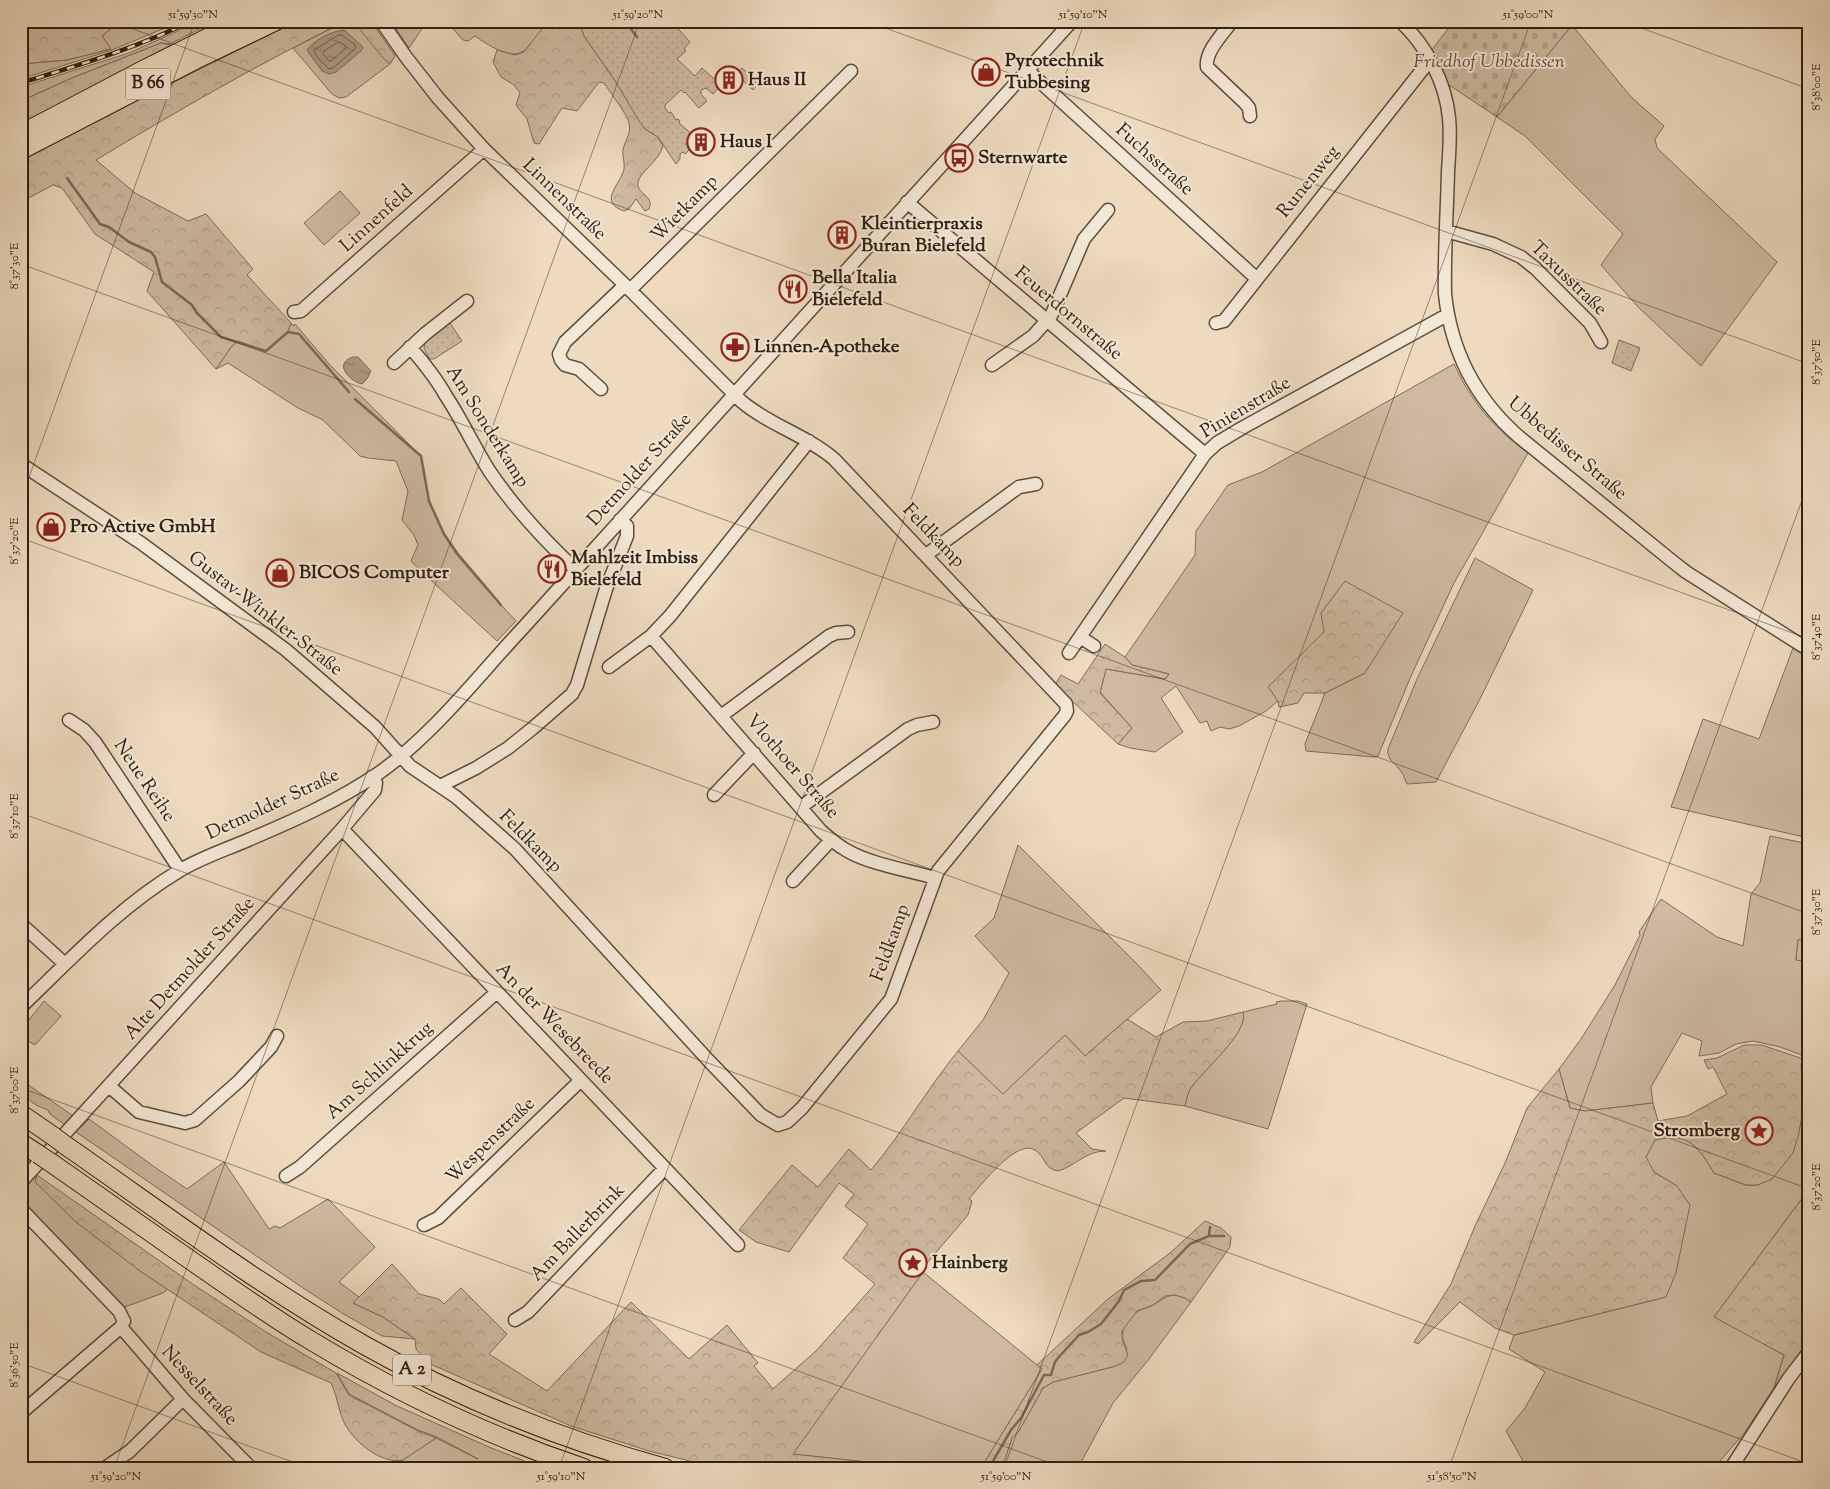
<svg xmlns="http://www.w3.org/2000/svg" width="1830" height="1489" font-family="'Sorts Mill Goudy',serif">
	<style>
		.grass { fill: #cdbaa1; stroke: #7e6d59 }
		.forest { fill: url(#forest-crowns); stroke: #7e6d59 }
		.cemetery { fill: url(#cemetery-stones); stroke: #7e6d59 }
		.park { fill: url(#park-dots); stroke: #7e6d59 }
		.water { fill: url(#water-ripples); stroke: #7a6a56 }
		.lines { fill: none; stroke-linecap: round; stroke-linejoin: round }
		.shore { stroke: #6e5e4a; stroke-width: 1 }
		.stream { stroke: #7a6a56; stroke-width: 2.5 }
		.minor-casing { stroke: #5e4e3c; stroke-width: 15 }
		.highway-casing { stroke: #2f2011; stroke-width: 20 }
		.minor { stroke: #f3e7d5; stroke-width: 12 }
		.highway { stroke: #eddabf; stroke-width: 18 }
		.rail-casing { stroke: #2f2011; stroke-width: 4.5 }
		.rail { stroke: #f3e7d5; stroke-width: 2.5; stroke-dasharray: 8; stroke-linecap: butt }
		.highway-bridge-casing { stroke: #2f2011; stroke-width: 20; stroke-linecap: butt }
		.highway-bridge { stroke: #eddabf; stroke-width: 18 }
		.ticks { fill: none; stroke: #2f2011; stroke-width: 1; stroke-opacity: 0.45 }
		.labels { text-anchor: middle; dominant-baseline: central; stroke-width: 4; stroke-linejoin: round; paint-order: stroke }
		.shield { fill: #f3e7d5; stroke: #6a5c4c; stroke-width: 1 }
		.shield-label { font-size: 18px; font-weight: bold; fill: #2f2011 }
		.poi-label { font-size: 19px; font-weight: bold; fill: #2f2011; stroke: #f3e7d5; text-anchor: start }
		.park-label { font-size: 19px; font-style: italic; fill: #5e4e3c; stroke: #f3e7d5 }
		.street-label { font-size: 19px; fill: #2f2011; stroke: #f3e7d5 }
		.neatline { fill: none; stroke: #2f2011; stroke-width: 2 }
		.ticks-label { font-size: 12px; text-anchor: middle; fill: #2f2011 }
	</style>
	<defs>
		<pattern id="forest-crowns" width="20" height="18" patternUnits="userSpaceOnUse" patternTransform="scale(1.25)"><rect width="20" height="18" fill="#cdbaa1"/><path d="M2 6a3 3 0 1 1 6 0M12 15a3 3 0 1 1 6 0" fill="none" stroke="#b0a08a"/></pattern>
		<pattern id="cemetery-stones" width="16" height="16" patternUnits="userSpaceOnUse" patternTransform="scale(1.25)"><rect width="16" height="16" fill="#cdbaa1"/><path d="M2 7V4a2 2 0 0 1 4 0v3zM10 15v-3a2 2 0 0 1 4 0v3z" fill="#b0a08a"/></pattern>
		<pattern id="park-dots" width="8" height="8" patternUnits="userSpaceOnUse" patternTransform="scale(1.25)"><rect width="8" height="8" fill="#cdbaa1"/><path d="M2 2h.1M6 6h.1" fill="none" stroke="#b0a08a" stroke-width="1.8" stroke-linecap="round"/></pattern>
		<pattern id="water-ripples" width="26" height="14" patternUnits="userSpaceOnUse" patternTransform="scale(1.25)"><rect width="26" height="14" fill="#ac9b84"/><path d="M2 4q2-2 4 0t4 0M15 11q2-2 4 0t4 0" fill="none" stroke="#8c7e6b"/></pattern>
	</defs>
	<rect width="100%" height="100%" fill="#eddabf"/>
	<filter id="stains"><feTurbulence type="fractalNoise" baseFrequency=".004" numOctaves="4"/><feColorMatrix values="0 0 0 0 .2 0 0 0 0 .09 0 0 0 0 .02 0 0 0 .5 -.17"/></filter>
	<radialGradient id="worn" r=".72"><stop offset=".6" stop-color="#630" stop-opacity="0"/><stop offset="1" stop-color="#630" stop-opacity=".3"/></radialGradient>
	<path class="grass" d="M120 21H182L112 50 21 79V64L67 60 110 49 102 36Z
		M200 21H215L170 44 161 43 72 78 21 101V87L129 53Z
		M346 21H353L357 25 390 64 346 97 339 98 332 94 293 48Z
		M446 21H548C542 29 530 48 522 52 509 59 486 44 475 36L468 41 463 40Z
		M1572 25 1631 97 1664 126 1655 139 1657 148 1777 262 1701 366 1638 307 1601 265 1623 234 1525 136 1497 117Z
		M742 68 755 80 756 86 753 90 737 75Z
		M340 191 360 213 324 245 304 223Z
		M291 323 293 326 295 324 330 365 421 456 429 502 444 535 456 554 478 580 516 621 497 641 436 585 411 561 418 545 414 535 402 520 408 491 396 461 368 458 360 456 323 420 298 408 228 363 216 369 231 347 238 341 266 351 288 331Z
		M1454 364C1459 374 1464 385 1471 395 1486 418 1506 437 1528 453L1454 583 1411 676 1378 756 1374 757 1306 751 1305 744 1325 693 1365 673 1324 632 1269 687 1278 701 1266 711 1239 726 1229 729 1220 727 1211 731 1207 721 1200 723 1176 686 1161 698 1183 732 1155 752 1130 748 1118 744 1132 728 1100 692 1106 669 1165 679 1169 674 1132 665 1125 657 1195 555 1196 531 1228 485 1262 472Z
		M1475 558 1533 590 1480 699 1436 782 1407 784C1405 780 1404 776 1402 773 1397 764 1386 760 1388 749L1417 679Z
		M1793 648 1809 658V838L1671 807 1703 719 1759 739Z
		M1770 836 1809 844V938L1798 940 1796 959 1809 962V1058L1780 1047 1753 1041 1736 1044 1719 1053 1699 1056 1702 1041 1682 1033 1651 1087 1653 1103 1585 1111 1570 1108 1559 1069 1581 1039 1615 985 1640 935 1639 932 1661 899 1717 937 1743 946 1751 894 1760 883Z
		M1018 845 1138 965 1161 990 1085 1056 1065 1035 1003 1095 958 1051 983 1020 1009 973 975 936 994 918Z
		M44 1001 61 1016 35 1045 21 1037V1030Z
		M1282 1001H1298L1307 1004 1268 1129 1185 1106C1186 1102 1187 1096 1189 1091 1199 1072 1250 1033 1243 1012L1277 1004 1276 1002Z
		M1801 1063 1809 1066V1189L1715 1316 1784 1355 1774 1388 1745 1432 1714 1468H1527L1506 1431 1525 1408 1545 1372 1509 1349 1514 1335 1666 1297 1677 1186 1654 1172 1645 1157 1655 1140C1660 1139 1665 1137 1671 1137 1692 1135 1705 1158 1714 1173L1746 1185H1758L1800 1123 1803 1110Z
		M21 1080 72 1115 65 1125 50 1114 48 1110 38 1106 21 1095Z
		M89 1119 153 1166 187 1189 224 1162 269 1229 275 1226 280 1228 328 1199 375 1247 339 1282 359 1297 353 1303 383 1317 415 1339 382 1336 342 1313 303 1288 76 1132Z
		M37 1175 35 1182 140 1271 168 1289 163 1293 122 1308 21 1203V1192Z
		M923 1272 1042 1369 981 1468H922L792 1454Z
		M1175 1295 1185 1298 1191 1302 1149 1359 1113 1403 1078 1468H1002L1012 1438 1019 1431 1043 1388 1053 1382 1116 1366 1127 1349C1119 1333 1122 1323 1137 1312 1142 1308 1149 1308 1155 1304 1163 1299 1165 1296 1175 1295Z
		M337 1373 395 1405 489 1447 542 1468H389L436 1438 478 1459 437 1437 418 1430 349 1394Z"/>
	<path class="forest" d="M21 21H120L102 36 111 49 67 60 21 64Z
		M297 21H346C260 63 177 111 96 160L135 193 188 221 206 214 253 269 247 275 291 323 288 331 266 352 238 341 231 347 216 369 147 291 154 272 95 234 62 188 53 185 21 202V161L81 128Z
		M353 21H371L395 56 390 64 384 59Z
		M391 21H427L409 48Z
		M548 21H579L584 36 616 82 645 129 658 137 663 146C659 161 640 172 638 182 636 195 655 195 649 209L645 211 636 199 629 209 624 211C597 202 621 184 624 169 625 161 621 153 624 146 627 137 631 133 629 123 627 114 610 92 604 83L599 82 577 111 562 108 539 144 534 143 527 119 516 105 520 93 514 85 501 77 493 62 497 50 515 55 524 52Z
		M161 43 171 45 21 124V101L72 78Z
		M1345 581 1403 613 1365 673 1325 693H1304L1298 703 1279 707 1278 701 1268 687 1324 632 1321 613Z
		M1105 644 1125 657 1132 665 1169 674 1165 679 1106 669 1100 693 1132 728 1118 744 1055 685 1061 675 1078 684Z
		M1809 938V962L1796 960 1798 940Z
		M1243 1012C1250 1033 1199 1073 1189 1091 1187 1096 1186 1102 1185 1106L1124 1098 1076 1133 1092 1149 1106 1151C1085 1151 1076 1166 1058 1171 1044 1169 1045 1156 1035 1150 1017 1138 980 1186 969 1199L972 1201 968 1215 921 1270 923 1272 793 1454 922 1468H718L649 1451 571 1426 428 1363 416 1349 415 1339 383 1317 353 1303 392 1264 419 1294 439 1299 444 1304 461 1288 507 1334 489 1354 547 1391 631 1302 689 1359 727 1325 758 1363 754 1366 773 1389 817 1350 875 1284 843 1258 868 1224 845 1206 854 1194 839 1183 789 1252 756 1242 739 1230 792 1165 818 1187 849 1149 871 1170C903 1132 927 1089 958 1051L1003 1094 1065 1035 1085 1056 1127 1019 1156 1037 1183 1022 1207 1021Z
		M1744 1045H1762L1809 1061V1066L1801 1064 1803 1110 1798 1137 1793 1153 1772 1179 1758 1185H1746L1714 1173C1698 1146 1689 1132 1655 1140L1646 1157 1654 1172 1677 1186 1690 1205 1676 1273 1666 1297 1514 1335 1495 1328 1460 1302 1418 1344 1414 1342 1451 1284 1475 1226 1505 1163 1527 1108 1559 1069 1570 1108 1585 1111 1653 1103 1658 1121 1687 1116 1727 1094 1713 1067 1708 1069 1704 1060 1717 1058Z
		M37 1175 194 1285 266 1332 336 1373 349 1395 418 1431 436 1438 403 1460C381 1465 351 1440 343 1420 338 1408 337 1395 331 1383L261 1352 140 1271 76 1222 35 1182Z
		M1809 1189V1340L1774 1388 1784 1355 1714 1317Z
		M1205 1221 1221 1228 1231 1237 1230 1247 1191 1302 1185 1298 1175 1295 1165 1296 1153 1305 1137 1311 1122 1331V1339L1128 1355 1124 1362 1116 1366 1053 1382 1043 1388 1019 1431 1012 1438 1002 1468H981L1042 1369 1037 1365 1108 1299 1170 1253Z"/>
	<path class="cemetery" d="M1454 21H1569L1572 25 1497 117 1449 85 1441 66 1431 51Z"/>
	<path class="park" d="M579 21H671L690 42 684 49 686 51 677 59 695 76 702 68 721 85 713 94 706 88 701 90V94L707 101 699 108 685 92 684 93 681 90 665 105V108L669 113 671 112 676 120 678 119 680 121 679 123 695 137 694 139 692 137 685 144 690 149 685 154 683 152 680 154V159L676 164 658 137 645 129 639 121 616 82 584 36Z
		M448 320 462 341 434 359H430L424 349 425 342Z
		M1619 340 1640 348 1631 371 1612 363Z"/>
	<path class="water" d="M344 30 363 47 361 51 336 72 329 74 322 71 307 50C314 40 332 31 344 30Z
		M353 357H358L371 371 367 379 362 384C349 381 333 363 353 357Z"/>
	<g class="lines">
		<path class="shore" d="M342 35 355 45 356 48 333 68 329 69 317 57 314 50 337 36Z
			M339 42 346 46V48L331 61H329L323 54V52Z"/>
		<path class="stream" d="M625 21 637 37
			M67 178 100 224 109 227 129 242 151 252 155 257 162 282 192 305 196 312 221 337 266 351 288 332 299 334 349 392
			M355 399 421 456 429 501 444 534 457 553 501 605
			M1209 1236 1210 1227
			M989 1468 1011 1430 1021 1418 1044 1375H1051L1055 1362 1058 1358 1079 1335 1088 1332 1101 1324 1119 1301 1124 1290 1141 1281 1155 1280 1190 1244 1209 1236H1224"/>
		<g class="minor-casing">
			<path id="minor" d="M1232 21C1223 34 1205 51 1207 67L1245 103 1249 108 1250 116
				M1400 21C1426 45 1446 83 1449 118 1451 136 1449 154 1448 172 1447 213 1444 254 1445 294 1451 351 1475 398 1518 436L1672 561 1686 572 1809 650
				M1027 70 1256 278
				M907 202 1205 454
				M1446 231 1493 244 1521 257 1535 268 1590 323 1601 342
				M630 290 851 71
				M294 312 301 311 484 149
				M1216 323 1224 321 1430 60
				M410 347C423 362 436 378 446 396 462 420 474 447 490 472 514 507 544 540 575 569
				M394 363 425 334 467 301
				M992 365 1033 336 1051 316 1084 239 1108 210
				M601 389 579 369 565 365 561 360 559 354 565 342 625 285
				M21 464 141 543 286 650 375 727 410 766 456 797 472 811 515 849 709 1061 761 1115 778 1125 787 1122 802 1108 891 999 938 871 1065 715 1067 711 1066 704 834 459C806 435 769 425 741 401L625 285 484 149 438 98 406 57 381 21
				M926 555 1012 492 1019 487 1036 484
				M651 636 821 831C829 838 837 845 846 850 869 864 908 870 935 878
				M1080 637 1094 646
				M1069 653 1205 454 1217 443 1242 428 1447 315
				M609 667 651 636 670 616 809 441
				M721 716 829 636 836 633 848 632
				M69 720 84 730 95 742 180 870
				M440 786 476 768 508 748 533 728 572 694 577 685 606 589 627 536V526L620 520
				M714 795 754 753
				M801 807 908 729 917 725 933 722
				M342 829 738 1245
				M793 881 831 840
				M21 924 65 964
				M21 1007C71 959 119 907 179 871 200 858 225 850 248 840 293 821 338 801 379 773 434 734 477 677 523 628L1072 21
				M109 1086 139 1112 185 1123 195 1120 239 1081 271 1047 277 1036
				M286 1176 300 1167 497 992
				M21 1182 342 829 375 790 376 783 372 777
				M21 1209 119 1311 124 1321 121 1327 21 1413
				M424 1225 438 1218 581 1080
				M515 1320 528 1312 665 1168
				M121 1327 183 1399 251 1468
				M105 1468 130 1451 183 1399
				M1731 1468 1789 1378 1809 1352"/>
		</g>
		<g class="highway-casing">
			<path id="highway" d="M21 134 141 71 241 21
				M21 150 195 60 276 21
				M21 1114 53 1136
				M21 1143 38 1154
				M65 1145C163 1213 260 1286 364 1345 458 1398 560 1439 665 1468
				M50 1162C99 1196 148 1230 196 1264 234 1290 271 1317 310 1340 396 1392 488 1436 584 1468"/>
		</g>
		<use href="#minor" class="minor"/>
		<use href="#highway" class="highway"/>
		<g class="rail-casing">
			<path id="rail" d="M21 83C79 65 137 48 191 21"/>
		</g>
		<use href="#rail" class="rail"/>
		<g class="highway-bridge-casing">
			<path id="highway-bridge" d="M53 1136 65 1145
				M38 1154 50 1162"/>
		</g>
		<use href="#highway-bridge" class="highway-bridge"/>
	</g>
	<path class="ticks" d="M111 21 1809 639M866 21 1809 364M1622 21 1809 89M21 264 1809 914M21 499 195 21M21 538 1809 1189M21 813 1809 1464M21 1088 1064 1468M21 1363 309 1468M114 1468 640 21M559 1468 1085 21M1004 1468 1531 21M1449 1468 1809 481"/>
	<defs>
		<g id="shop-ring" transform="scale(1.4375)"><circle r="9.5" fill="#f3e7d5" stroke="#8f2418" stroke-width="1.5"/><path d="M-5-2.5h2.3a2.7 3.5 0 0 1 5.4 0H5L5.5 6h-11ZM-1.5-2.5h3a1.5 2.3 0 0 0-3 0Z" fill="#8f2418"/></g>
		<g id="building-ring" transform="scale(1.4375)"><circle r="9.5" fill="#f3e7d5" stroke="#8f2418" stroke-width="1.5"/><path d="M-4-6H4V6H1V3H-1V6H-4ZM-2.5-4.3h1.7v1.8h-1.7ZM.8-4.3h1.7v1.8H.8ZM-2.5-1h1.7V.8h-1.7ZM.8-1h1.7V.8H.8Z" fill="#8f2418"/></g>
		<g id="bus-ring" transform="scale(1.4375)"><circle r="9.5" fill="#f3e7d5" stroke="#8f2418" stroke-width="1.5"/><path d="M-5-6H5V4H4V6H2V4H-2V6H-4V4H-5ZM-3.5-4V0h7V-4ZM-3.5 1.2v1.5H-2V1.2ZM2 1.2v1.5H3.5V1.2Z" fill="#8f2418"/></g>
		<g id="restaurant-ring" transform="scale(1.4375)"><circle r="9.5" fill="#f3e7d5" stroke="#8f2418" stroke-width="1.5"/><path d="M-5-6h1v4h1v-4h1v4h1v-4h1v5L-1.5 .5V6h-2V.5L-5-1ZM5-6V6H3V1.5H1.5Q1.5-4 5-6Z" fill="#8f2418"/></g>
		<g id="pharmacy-ring" transform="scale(1.4375)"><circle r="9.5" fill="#f3e7d5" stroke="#8f2418" stroke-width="1.5"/><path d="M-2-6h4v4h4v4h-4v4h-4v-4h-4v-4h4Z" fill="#8f2418"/></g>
		<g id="sight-ring" transform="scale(1.4375)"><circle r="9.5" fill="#f3e7d5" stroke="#8f2418" stroke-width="1.5"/><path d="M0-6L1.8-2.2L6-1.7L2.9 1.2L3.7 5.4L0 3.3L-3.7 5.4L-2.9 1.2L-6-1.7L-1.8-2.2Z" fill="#8f2418"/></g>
	</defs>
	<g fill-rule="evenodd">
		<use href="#shop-ring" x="986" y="72"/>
		<use href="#building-ring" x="729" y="80"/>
		<use href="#building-ring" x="701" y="142"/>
		<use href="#bus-ring" x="959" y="158"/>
		<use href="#building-ring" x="842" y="235"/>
		<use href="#restaurant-ring" x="793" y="289"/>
		<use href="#pharmacy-ring" x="735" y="347"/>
		<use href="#shop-ring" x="51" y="527"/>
		<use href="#restaurant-ring" x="552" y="569"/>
		<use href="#shop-ring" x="280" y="573"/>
		<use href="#sight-ring" x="1759" y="1131"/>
		<use href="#sight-ring" x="913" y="1263"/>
	</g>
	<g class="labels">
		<g class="shield">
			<rect x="125.5" y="68.5" width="45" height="31" rx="4"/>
			<rect x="393" y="1354.5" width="38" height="31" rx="4"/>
		</g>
		<g class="shield-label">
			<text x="148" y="84">B 66</text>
			<text x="412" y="1370">A 2</text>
		</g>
		<g class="poi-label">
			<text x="1005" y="61">Pyrotechnik<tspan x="1005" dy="22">Tubbesing</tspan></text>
			<text x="748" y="80">Haus II</text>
			<text x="720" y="142">Haus I</text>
			<text x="978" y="158">Sternwarte</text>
			<text x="861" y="224">Kleintierpraxis<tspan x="861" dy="22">Buran Bielefeld</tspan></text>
			<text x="812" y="278">Bella Italia<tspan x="812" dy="22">Bielefeld</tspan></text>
			<text x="754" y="347">Linnen-Apotheke</text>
			<text x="70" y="527">Pro Active GmbH</text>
			<text x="571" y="558">Mahlzeit Imbiss<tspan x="571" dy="22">Bielefeld</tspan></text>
			<text x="299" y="573">BICOS Computer</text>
			<text x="1740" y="1131" text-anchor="end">Stromberg</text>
			<text x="932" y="1263">Hainberg</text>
		</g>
		<g class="park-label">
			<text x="1489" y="62">Friedhof Ubbedissen</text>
		</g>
		<g class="street-label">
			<text transform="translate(1154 160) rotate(42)">Fuchsstraße</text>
			<text transform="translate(1309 182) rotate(-51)">Runenweg</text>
			<text transform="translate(564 200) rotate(44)">Linnenstraße</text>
			<text transform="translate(685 209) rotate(-45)">Wietkamp</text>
			<text transform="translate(377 219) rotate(-42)">Linnenfeld</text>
			<text transform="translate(1568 279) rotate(44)">Taxusstraße</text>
			<text transform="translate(1068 314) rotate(40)">Feuerdornstraße</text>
			<text transform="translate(1246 408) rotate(-31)">Pinienstraße</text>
			<text transform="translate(487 427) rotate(58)">Am Sonderkamp</text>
			<text transform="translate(1567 449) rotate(40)">Ubbedisser Straße</text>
			<text transform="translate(640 470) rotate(-48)">Detmolder Straße</text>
			<text transform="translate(933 536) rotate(46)">Feldkamp</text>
			<text transform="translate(265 614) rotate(38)">Gustav-Winkler-Straße</text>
			<text transform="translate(792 767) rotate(49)">Vlothoer Straße</text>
			<text transform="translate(144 781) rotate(56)">Neue Reihe</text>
			<text transform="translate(273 805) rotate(-25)">Detmolder Straße</text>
			<text transform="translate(530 842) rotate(45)">Feldkamp</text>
			<text transform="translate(891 943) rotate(-70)">Feldkamp</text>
			<text transform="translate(190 969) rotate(-48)">Alte Detmolder Straße</text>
			<text transform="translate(554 1024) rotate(46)">An der Wesebreede</text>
			<text transform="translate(380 1071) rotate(-42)">Am Schlinkkrug</text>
			<text transform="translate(491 1141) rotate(-44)">Wespenstraße</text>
			<text transform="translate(578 1233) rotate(-46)">Am Ballerbrink</text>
			<text transform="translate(199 1386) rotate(47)">Nesselstraße</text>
		</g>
	</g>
	<rect width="1830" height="1489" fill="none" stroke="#eddabf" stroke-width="55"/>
	<rect x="28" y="28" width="1774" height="1434" class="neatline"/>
	<g class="ticks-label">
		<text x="193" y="18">51°59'30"N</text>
		<text x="638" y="18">51°59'20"N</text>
		<text x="1083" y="18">51°59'10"N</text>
		<text x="1528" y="18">51°59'00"N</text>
		<text transform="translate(1816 87) rotate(-90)" y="4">8°38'00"E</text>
		<text transform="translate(14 266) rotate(-90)" y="4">8°37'30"E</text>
		<text transform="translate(1816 362) rotate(-90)" y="4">8°37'50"E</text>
		<text transform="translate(14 541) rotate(-90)" y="4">8°37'20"E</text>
		<text transform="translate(1816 637) rotate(-90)" y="4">8°37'40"E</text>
		<text transform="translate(14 816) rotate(-90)" y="4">8°37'10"E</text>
		<text transform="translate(1816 912) rotate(-90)" y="4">8°37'30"E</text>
		<text transform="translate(14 1090) rotate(-90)" y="4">8°37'00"E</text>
		<text transform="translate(1816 1187) rotate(-90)" y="4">8°37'20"E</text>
		<text transform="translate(14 1365) rotate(-90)" y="4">8°36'50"E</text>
		<text x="116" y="1480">51°59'20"N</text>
		<text x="561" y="1480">51°59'10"N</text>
		<text x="1006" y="1480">51°59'00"N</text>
		<text x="1452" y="1480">51°58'50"N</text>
	</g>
	<rect width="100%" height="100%" filter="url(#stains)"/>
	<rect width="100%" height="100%" fill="url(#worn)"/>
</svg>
